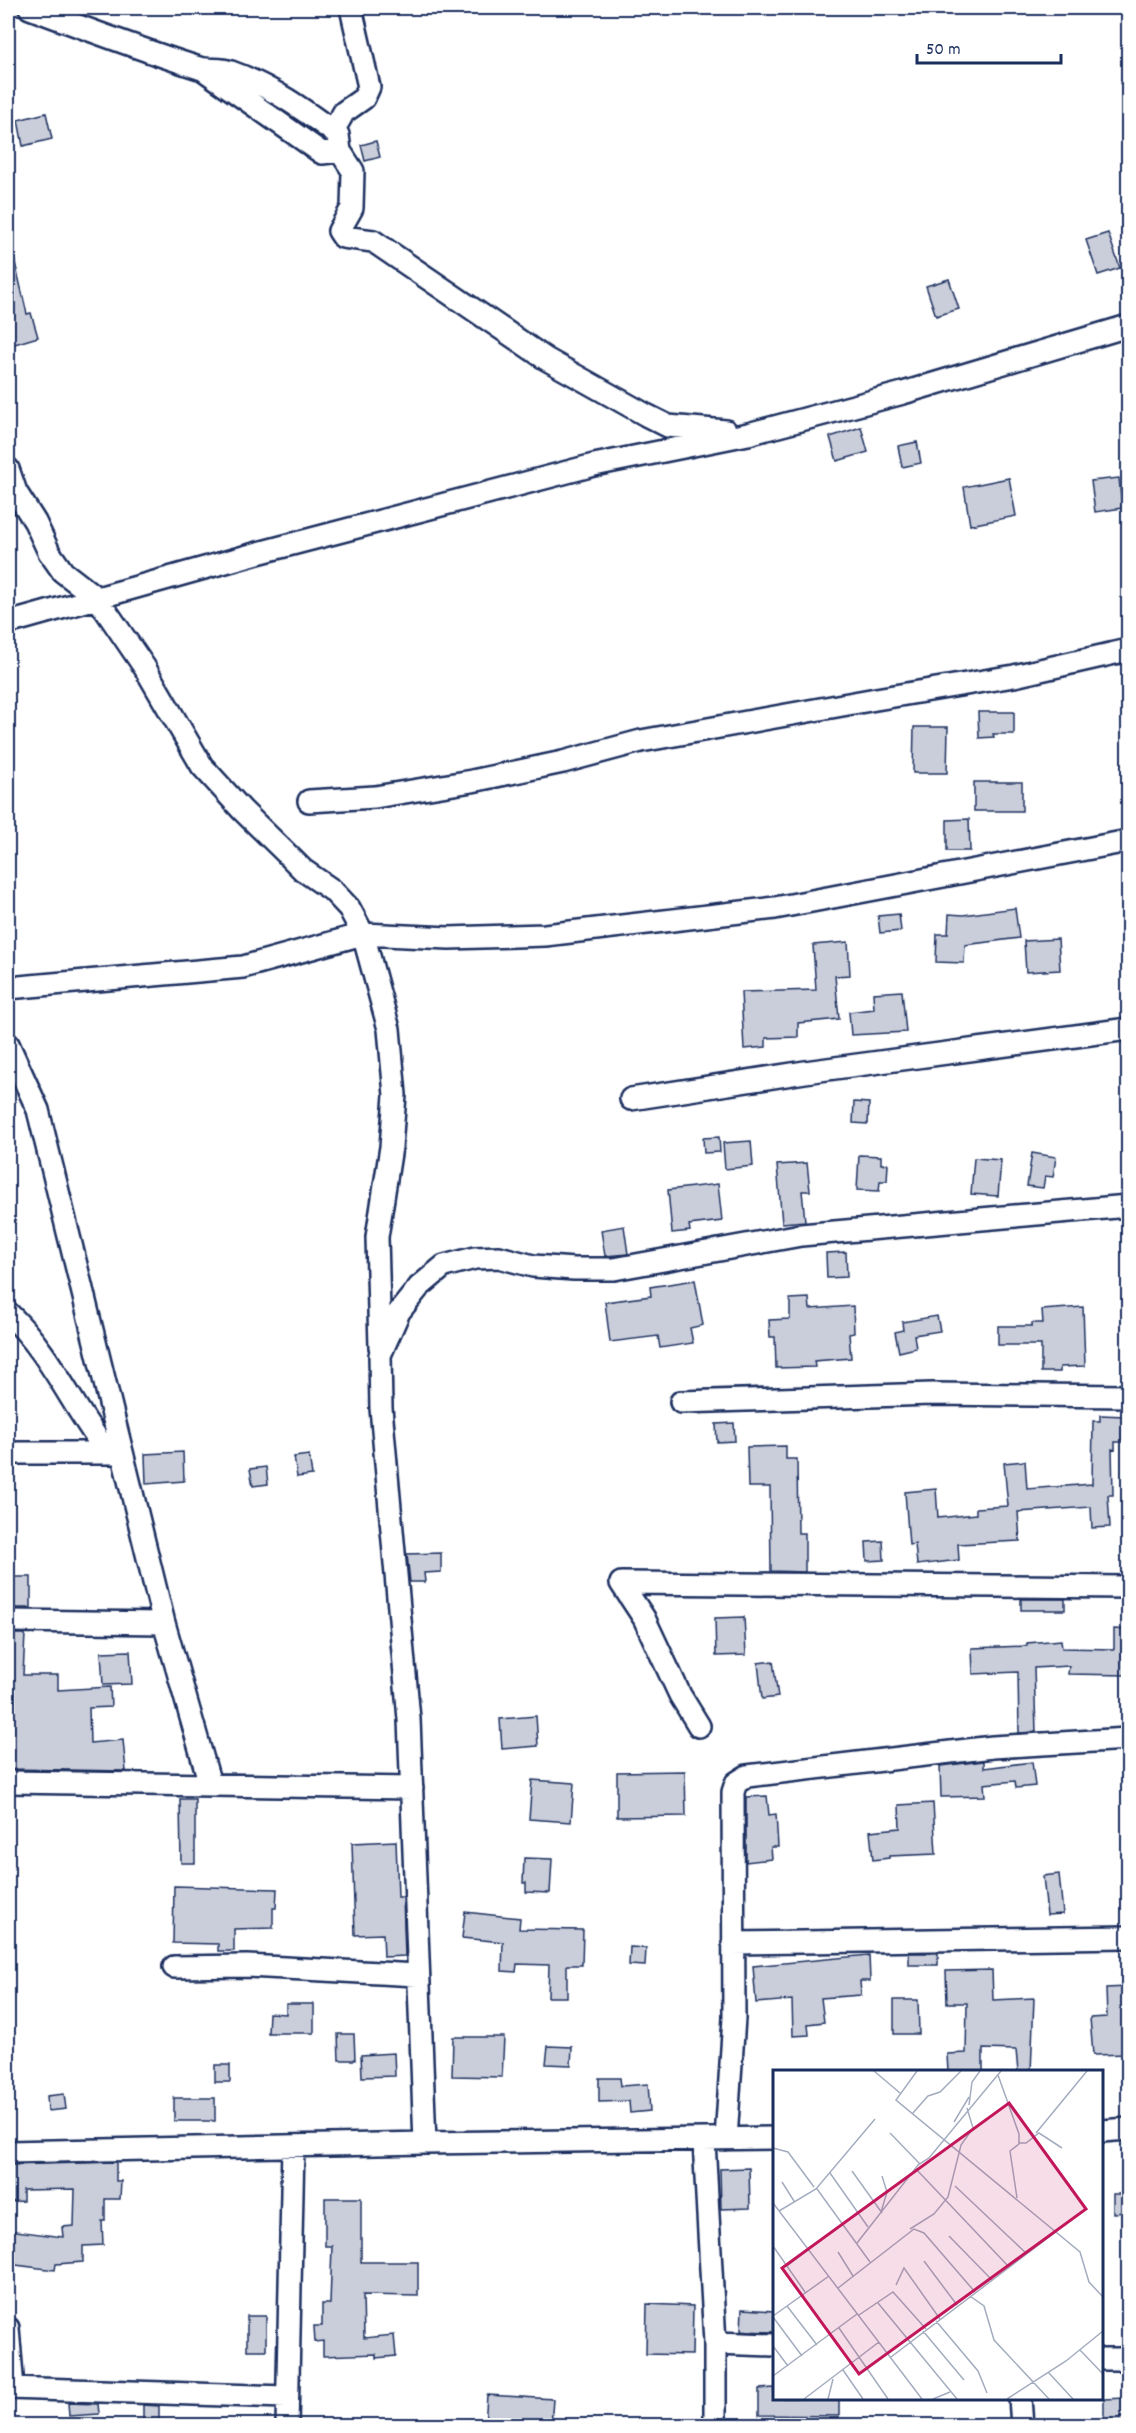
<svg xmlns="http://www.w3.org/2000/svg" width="1136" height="2433" font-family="Dekko,sans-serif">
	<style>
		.building { fill: #caceda; stroke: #1b2f5e; stroke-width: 1.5 }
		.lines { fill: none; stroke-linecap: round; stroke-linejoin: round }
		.minor-casing { stroke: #1b2f5e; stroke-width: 26 }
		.minor { stroke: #fff; stroke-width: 21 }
		.inset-road { fill: none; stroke: #a4acbf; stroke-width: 1.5 }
		.view { fill: #c2185b; fill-opacity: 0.15; stroke: #c2185b; stroke-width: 3 }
		.inset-edge { fill: none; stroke: #1b2f5e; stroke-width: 3 }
	</style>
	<rect width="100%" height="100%" fill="#fff"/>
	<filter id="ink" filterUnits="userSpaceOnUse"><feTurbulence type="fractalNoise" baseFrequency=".0167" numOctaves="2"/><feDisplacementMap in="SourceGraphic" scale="12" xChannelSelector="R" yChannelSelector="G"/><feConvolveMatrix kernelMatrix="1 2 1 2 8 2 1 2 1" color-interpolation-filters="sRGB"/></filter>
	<g filter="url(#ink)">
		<path class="building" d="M46 113 52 139 23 146 18 120Z
			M376 141 380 157 365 161 361 145Z
			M1108 233 1120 268 1098 275 1086 240Z
			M8 258H14L27 314 31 313 38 337 8 346Z
			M949 279 959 309 936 316 926 286Z
			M861 427 868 452 837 461 830 437Z
			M917 442 921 463 902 467 898 446Z
			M1009 478 1016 516 970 525 964 487Z
			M1119 478 1122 508 1095 512 1091 481Z
			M978 712H1014V734H993L994 737 979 738Z
			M914 727H948L947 773H913Z
			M974 782H1022V811H974Z
			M969 819 970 851H947V820Z
			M1015 908 1019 938 965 945 964 963 936 962 937 934H948L949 914 963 915Z
			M899 914 901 931 880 933 878 916Z
			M1058 939 1060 970 1026 972 1024 941Z
			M848 942 850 975 835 976 839 1019 798 1023V1037L766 1038V1047L744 1049 741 992 816 990 813 945Z
			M902 991 906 1032 851 1035 849 1012 874 1009 873 993Z
			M854 1102 869 1103 868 1124 853 1123Z
			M719 1137 720 1152 704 1153 703 1138Z
			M751 1141 753 1166 725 1169 723 1143Z
			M1032 1153 1056 1157 1053 1177 1045 1176 1043 1188 1027 1186Z
			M859 1155 881 1156V1164H888L887 1181H880L879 1191 857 1190Z
			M974 1158 1001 1160 998 1196 971 1194Z
			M807 1163 810 1191H802L805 1221 782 1223 777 1165Z
			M718 1184 722 1221 689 1225 690 1231 672 1233 668 1190Z
			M624 1226 628 1254 605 1256 601 1230Z
			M846 1252 847 1277 827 1278 826 1253Z
			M695 1280 703 1325 690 1328 693 1343 660 1348 658 1336 610 1342 605 1302 651 1296 650 1287Z
			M809 1298 810 1309 853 1306 854 1333 849 1334 851 1358 814 1361 815 1367 776 1368 775 1337H770L769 1320 790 1319V1299Z
			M1083 1307 1085 1366 1060 1367V1372H1041V1345H998V1326H1032V1323H1043L1042 1310Z
			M937 1316 940 1331 914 1335 916 1348 899 1352 895 1332 903 1330 902 1322Z
			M1100 1415 1125 1416V1422H1128V1442H1115V1450L1112 1449 1113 1495H1108L1110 1527 1092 1528 1091 1507 1018 1512 1020 1541 958 1544 959 1560 917 1565 915 1544 909 1545 905 1492 936 1489 938 1518 976 1514V1508L1008 1506 1004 1463 1025 1461 1027 1489 1092 1484 1093 1421H1100Z
			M734 1423 735 1441 717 1442 716 1424Z
			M786 1446V1459H797L798 1533H805V1572L771 1571 770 1487H748L747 1447Z
			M183 1452 184 1481 146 1484 145 1454Z
			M309 1455 312 1475 297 1477 294 1457Z
			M266 1467 268 1484 253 1486 250 1469Z
			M883 1541 884 1560 867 1561 866 1542Z
			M441 1553V1572L424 1573 425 1582H410L407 1554Z
			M8 1577H31V1608H8Z
			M1021 1599H1065V1610H1021Z
			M744 1617 746 1655 716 1656 715 1618Z
			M1114 1629 1128 1630V1675L1068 1674 1069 1666 1034 1668 1036 1732 1019 1733 1018 1672 973 1674 972 1648 1027 1646V1643L1061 1640 1062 1648 1114 1649Z
			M8 1634H25L23 1675H58V1690L110 1687 111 1707 89 1708 90 1743 123 1740 126 1771 8 1769Z
			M130 1651 132 1684 103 1685 101 1652Z
			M773 1661 778 1697 762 1699 758 1663Z
			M536 1716 538 1746 502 1749 500 1719Z
			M984 1761V1768L1032 1762 1035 1786 1016 1788 1015 1781 984 1784 985 1796 941 1797 940 1766Z
			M685 1771 686 1816 617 1817V1772Z
			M532 1780 574 1783 571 1822 529 1819Z
			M767 1796 769 1815 776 1814 778 1847H771L772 1859 746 1862V1797Z
			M180 1799H195V1863H181Z
			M933 1803 936 1854 889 1856V1858L873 1860 870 1831 900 1828 899 1805Z
			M396 1841 398 1897H403L405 1956 384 1957 383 1934 355 1935 352 1843Z
			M524 1858 552 1859 550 1893 526 1892V1883H523Z
			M1059 1874 1063 1914 1047 1915 1043 1876Z
			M174 1886 277 1889 276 1908H273V1928L234 1929V1951H218V1944L173 1943Z
			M465 1912 520 1918 519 1929 583 1930 582 1965H567V1997H548L549 1965 517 1964 516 1972 502 1971 503 1942 462 1938Z
			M630 1947 646 1948 645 1966 629 1965Z
			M909 1953H938V1965H909Z
			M869 1955 870 1981H860L861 1995 821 1998 824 2022 808 2024 809 2035 793 2036 792 2000 756 2003 753 1966Z
			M992 1970 993 2000 1034 1998 1031 2072H1018L1016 2050 983 2049V2072H948L947 2054 966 2053 967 2003H947L946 1971Z
			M1128 1987V2054L1093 2055 1090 2018 1107 2017 1106 1988Z
			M894 2000H918L919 2034H894Z
			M286 2004H314V2033H268L269 2013 286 2014Z
			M338 2034H354L355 2060H339Z
			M453 2037H504L502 2077 452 2076Z
			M548 2046 572 2047 571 2065 546 2064Z
			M394 2053 395 2076 362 2077 361 2055Z
			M215 2065H230V2082H215Z
			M599 2078H620L621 2086 648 2084 650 2111 630 2113 629 2101 599 2102Z
			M64 2094 66 2109 48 2111 47 2096Z
			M174 2098H215V2121H174Z
			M116 2162V2181H121L120 2199H105V2221H102L103 2245 83 2246V2262L56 2264 55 2270 8 2264V2230L63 2237 62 2227 74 2226 75 2189 23 2190V2201L8 2202V2165Z
			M749 2168 750 2208 721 2209 720 2169Z
			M1113 2194H1128V2212L1113 2213Z
			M325 2198H361V2262H418V2296L363 2295 364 2338 394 2335 396 2356 376 2358V2354L323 2356V2341L315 2342 314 2326H322V2304H330L332 2246H325Z
			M647 2304 693 2306 692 2355 646 2354Z
			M742 2309 774 2311V2332L741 2331Z
			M247 2316H266V2350H247Z
			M774 2388V2398H839V2416L759 2415V2389Z
			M487 2395 553 2399 551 2426H485Z
			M1125 2398 1126 2426H1104V2399Z
			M68 2403 98 2404 99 2414 69 2416Z
			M143 2405 159 2406V2426H143Z"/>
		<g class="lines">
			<g class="minor-casing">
				<path id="minor" d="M30 8C86 29 142 50 199 68 210 71 221 68 231 72 271 86 304 110 338 135L340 151 353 171 352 208 339 231 343 237 373 241 546 359 646 415 668 426 726 431
					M204 70 322 153 340 151
					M333 131 344 112 364 98 369 87 351 8
					M8 469 16 492 35 522 49 552 63 572 98 599 145 668 202 766 242 810 285 852 303 870 332 890 349 908 363 934 389 1029 395 1095 391 1147 377 1237 380 1347
					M8 623 258 553 594 465 748 434 903 393 1128 326
					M309 801 375 797 472 781 563 762 641 741 876 699 1014 676 1128 650
					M8 988 243 967 363 934 449 938 545 935 775 908 1128 841
					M8 1044 38 1110 164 1623 210 1784
					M631 1099 805 1072 1128 1029
					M8 1313C51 1353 72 1407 108 1453
					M681 1402 932 1394 1128 1396
					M8 1453H118
					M8 1621 164 1623
					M699 1726 680 1695 644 1618 621 1583 1128 1587
					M8 1782 412 1788
					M733 1943 1128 1937
					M174 1967 247 1966 417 1975
					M1102 2131 1128 2129
					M726 2139 734 2018 733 1792 736 1783 747 1776 993 1747 1128 1739
					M704 2141 715 2343V2426
					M425 2143 409 1719 381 1408 380 1355 399 1312 419 1287 444 1266 475 1258 499 1257 533 1266 574 1269H614L801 1235 1128 1206
					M8 2152 425 2143 774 2138
					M8 2328 13 2388
					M715 2343 774 2345
					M1102 2359H1128
					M8 2388 286 2397
					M1020 2398 1022 2426
					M287 2426 293 2146"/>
			</g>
			<use href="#minor" class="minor"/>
		</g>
	</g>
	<g transform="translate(773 2070)">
		<rect width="330" height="330" fill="#fff"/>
		<path class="inset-road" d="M101 1 127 23M144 1 123 30 307 182 316 212 330 227M225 5 246 64V74L237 81 244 128M196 35 199 12 207 1M139 44 155 26 167 22 188 1M181 52 196 27M117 63 147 94M263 63 314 1M246 73H253L266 63 289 78M0 78 15 82 41 117M142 98 236 197M79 101 109 143M57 103 95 157M9 112 21 131M182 116 254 184M44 119 97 192M0 133 149 329M6 141 43 119 102 49M108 142 114 122 109 106M137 159 161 144 175 127 188 75 200 58 194 38M176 166 219 210M84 173 145 95 156 88 228 1M0 176 32 222M65 182 80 206M151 191 184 235M14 196 36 179M123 215 131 198 167 249M65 218 141 159 151 163 202 222M197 226 211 236 221 270 276 329M105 233 184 329M14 236 44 275M86 245 120 222 153 259M0 246 56 206M0 247 29 286M163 251 205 301 214 323M66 258 115 329M150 261 191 310M0 276 15 296M307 280 330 304M118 287 284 161M70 300 90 329M275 302 300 329M0 306 84 244M31 329 106 272M55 329 60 309M160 329 177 322M234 329 293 291 330 261"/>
		<path class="view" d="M236 33 313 139 86 304 9 198Z"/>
		<rect width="330" height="330" class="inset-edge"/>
	</g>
	<rect width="1136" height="2433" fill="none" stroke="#fff" stroke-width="30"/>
	<rect x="15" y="15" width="1106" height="2403" fill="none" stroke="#1b2f5e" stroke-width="2" filter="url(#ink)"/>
	<path d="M917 54v9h144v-9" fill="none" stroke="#1b2f5e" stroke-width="3"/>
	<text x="926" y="54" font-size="18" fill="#1b2f5e" stroke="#ffffff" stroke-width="4.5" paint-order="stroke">50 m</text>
</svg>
